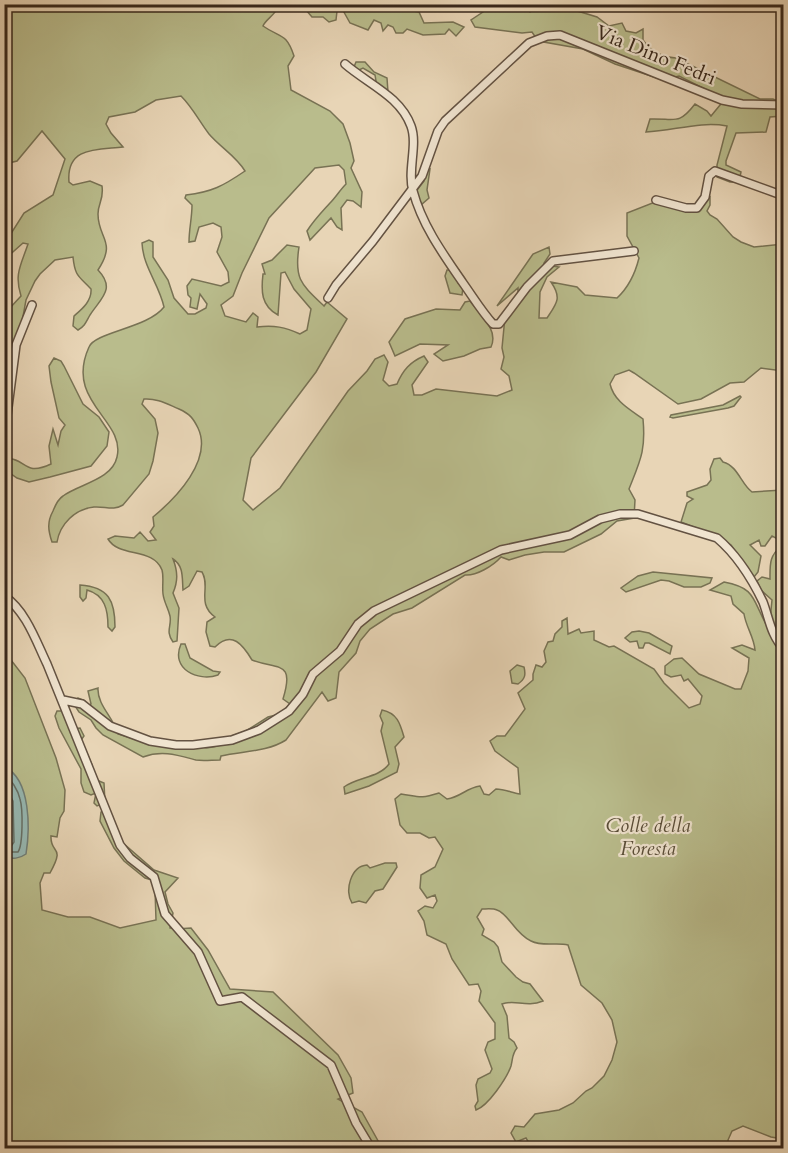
<svg xmlns="http://www.w3.org/2000/svg" width="788" height="1153" font-family="Cardo,serif">
	<style>
		.green { fill: #b9bc8c; stroke: #787254; stroke-width: 1.5 }
		.water { fill: #97b8b2; stroke: #717e76; stroke-width: 1.5 }
		.lines { fill: none; stroke-linecap: round; stroke-linejoin: round }
		.shore { stroke: #677066; stroke-width: 1.5 }
		.minor-casing { stroke: #635242; stroke-width: 10 }
		.minor { stroke: #f0e4d0; stroke-width: 7 }
		.labels { text-anchor: middle; dominant-baseline: central; stroke-width: 4.5; stroke-linejoin: round; paint-order: stroke }
		.street-label { font-size: 20px; fill: #37271b; stroke: #f0e4d0 }
		.park-label { font-size: 20px; font-style: italic; fill: #584c37; stroke: #f0e4d0 }
	</style>
	<rect width="100%" height="100%" fill="#e8d5b6"/>
	<filter id="stains"><feTurbulence type="fractalNoise" baseFrequency=".00333" numOctaves="4"/><feColorMatrix values="0 0 0 0 .2 0 0 0 0 .09 0 0 0 0 .02 0 0 0 .5 -.17"/></filter>
	<radialGradient id="worn" r=".72"><stop offset=".6" stop-color="#630" stop-opacity="0"/><stop offset="1" stop-color="#630" stop-opacity=".3"/></radialGradient>
	<path class="green" d="M518 4 530 12 543 5H568L571 9 597 17 609 26 622 23 626 31 636 33 643 29V40C651 52 662 57 676 58L760 99H773L783 103V116L770 117 766 132 736 133 726 161V165L741 172 739 182H730L717 177V165L727 126C700 121 673 131 646 132L650 119C675 118 678 126 695 104L707 111 711 116 725 99 679 76 663 80 615 64 583 49 538 41 532 32 522 33 475 27 471 20 483 12 466 9 470 6Z
		M5 5H280C275 15 265 20 263 26 280 38 286 32 294 56L288 66 291 90 330 111 343 124 350 143 354 161 351 168 362 192 361 207 353 201 347 200 341 208 342 230 337 227 331 218 310 240 307 231C314 220 321 213 330 203 336 197 340 190 346 184L344 170 339 165 315 168 269 218 242 273 233 296 221 305 225 316 246 322 253 313 258 317 257 327C274 325 285 327 300 334L307 330 311 309 294 289 285 272 281 273 278 315C261 306 261 291 263 274H265L262 264 272 260 287 245 299 247C294 279 301 284 324 306L327 302 347 319 316 372 251 458 243 500 253 510 280 488 348 391 367 371 375 359 384 355 388 362 383 380 389 386 397 384C403 370 410 362 424 356L428 362 412 385 414 395H422L436 389 497 396 512 390 509 376 501 369 504 357 502 348 505 317 518 295V288L497 306 533 254 549 247 550 254 544 263 543 269 552 266 559 267 547 277 540 292 539 318H547C557 303 562 298 551 282L577 287 585 295 617 298C629 287 635 274 639 258L627 236V213L655 202 690 211 710 197V205L707 211 710 215 717 219 733 237 741 242 754 247 783 244V257L779 258 778 261 783 260V371L761 368 744 382 730 383 701 399 678 404 634 373 629 370 615 375 610 384C614 401 629 409 643 419 646 451 640 461 629 489L635 500 634 518 617 521 601 534 564 552H544L525 555 509 560 501 557C493 566 476 576 465 575L412 608 393 614 370 629 360 641 356 653 339 672 336 698 328 701 322 692 286 740C267 752 243 751 221 756L220 760C212 760 203 761 196 760 177 755 162 750 143 757L103 735 96 728 91 720 79 712 75 706 78 698 85 701 88 706 91 704 88 691 98 688C97 705 114 718 118 734L153 745 184 746 192 741C205 752 212 747 227 743L232 736 246 731 268 717 280 714 290 704 283 699C295 660 278 670 252 660 243 645 232 630 215 647L210 646 206 632 207 622 215 617C196 603 211 587 202 572L197 571 189 586 183 590C182 578 184 566 173 559 178 572 178 581 173 593L179 608 177 641 173 642C165 631 172 626 170 616 168 608 164 602 163 594 162 586 164 577 162 570 153 547 119 558 108 539L115 536 134 538 140 532 148 541 156 540 150 532 154 526 153 517C176 498 213 460 198 428 193 418 190 414 179 409 167 404 157 398 144 399L142 404 155 419 158 433 153 461 149 474 123 505C113 511 105 506 94 507 75 509 60 524 57 542H52C48 530 47 522 53 511 55 506 58 499 63 496 79 484 112 480 117 457 126 420 64 402 89 347 95 332 148 328 164 307 159 284 143 267 142 243L149 240 153 242V257L168 280 174 298 188 314H195L206 308 207 304 200 294 197 309 190 307 191 298 188 295 187 286 192 279 221 286 229 282 228 272 217 252 222 237 221 227 213 223 199 227 195 241 189 242C189 229 192 218 192 205L185 198 186 195C212 192 223 186 245 171 236 156 220 147 209 134 199 121 193 108 181 96L156 100 135 112 109 117 106 124 111 133 123 147C98 150 66 146 69 182L73 185 90 181 102 186C104 200 98 203 98 214 98 239 117 241 98 270 116 289 101 298 90 315 86 322 85 326 78 330L73 326 74 316C82 309 92 301 91 289 79 276 75 277 73 257L55 260 40 274 35 281 26 300 22 322 6 369 4 318 9 309 21 296C14 274 21 265 28 244L23 243 5 259V243L24 213 53 195 65 159 42 131 17 161 9 163 5 172Z
		M307 5H335L337 11 336 20 329 22 323 17H312L306 10Z
		M340 5H378V8L384 11 402 9 419 12 424 23 453 22 464 27 456 36 449 29 445 34 423 35 407 29 403 33H396L393 27 388 25 383 31 381 23 374 20 368 30 350 23Z
		M356 62H365L374 72 387 78 388 92 377 87 375 75 363 68 357 71 354 67Z
		M430 169 427 190 429 198 422 204 416 201 414 194 424 181 425 171Z
		M447 270H459L458 283 463 287 462 295 450 293 445 276Z
		M470 301C480 314 499 330 491 347L480 349 464 356 443 361 434 354 448 345 420 344 395 356 389 342 405 319 436 309 460 310 465 302Z
		M54 358 61 361 64 366 83 404 99 417 109 432 107 446 91 466 50 477 29 482 17 478 7 471 5 458C27 458 23 477 51 464L49 446 53 429 58 445 61 431 65 425 59 418 51 382 49 366Z
		M740 396 741 397 734 406 728 408 673 418 670 417 671 415 723 405Z
		M720 458 723 462C738 466 741 484 752 492L783 490V1139L771 1137 743 1126 732 1131 728 1140 729 1148H633L630 1147 623 1148H524L529 1143 526 1138 516 1142 511 1133 515 1126 524 1127 535 1114 559 1110 573 1103 586 1091 592 1088 604 1076 612 1060 617 1042 612 1020 602 1003 581 985 568 945C556 942 543 947 531 941 515 934 509 914 497 910 493 908 486 909 482 909L477 917 484 929 482 935 494 942 498 947 502 962 516 977 523 982 530 984 543 1001C526 1008 515 999 502 1004L507 1016 509 1038 514 1042 517 1048C512 1054 513 1058 511 1066 507 1078 488 1106 476 1110L475 1106 478 1101 476 1085 478 1079 490 1073 492 1069 485 1050 488 1042 495 1039V1023L479 1001 481 991 478 984 469 985 452 959 446 944 427 935 424 921 418 911 425 906 433 908 437 901 435 895 427 898 420 888 421 875 435 867 443 849 435 837 429 838 420 833H407L400 825 395 799 401 794C421 797 419 799 439 793L447 799C461 797 466 788 480 786L484 794 489 795 496 789C505 789 512 793 520 794L518 768 495 751 490 741 497 736H505L525 709 518 693 533 680V674L536 665 542 667 546 662 544 651 548 642 553 641 555 634 562 627V621L567 618 568 634 579 629 581 633 594 631V640L609 647 614 646 654 669 664 683 689 708 700 704 702 696 688 679 684 681 681 675 671 677 665 674V666L674 659 682 658 699 674 735 689H741L748 671 749 658 732 648 742 645 755 650C754 637 746 627 744 614L733 604 731 596 710 590 724 582C756 588 752 599 766 624L770 620 772 600 761 590 757 581 762 577 770 579C770 565 769 555 782 546L776 538 772 536 765 546H761L759 540 750 545 761 556 758 572 754 577 731 545 719 537 681 522 687 503 693 499 687 496V492L707 485 711 480 710 469 714 459Z
		M653 572 712 578 710 583 701 587H684L669 581 661 580 626 592 621 588 638 576Z
		M80 585C109 587 115 601 115 627L112 631 108 627C108 610 105 595 87 590L86 598 83 601 80 597Z
		M639 631 649 633 672 646 670 654 649 643H645L643 648H639L637 641 630 642 625 638 632 632Z
		M181 644H185L190 658 213 671 220 672 218 675C198 682 170 669 181 644Z
		M4 651 25 678 56 758 65 790 64 811 60 818 57 837 51 836C50 855 66 844 50 873H44L40 883 42 910 68 917H90L120 928 156 920 155 890 152 880 145 878 124 861 114 848 100 821 101 812 107 810 123 843 154 870 178 878 165 892 168 904 173 913 170 928 176 929 191 928 208 950 230 989 273 992 338 1055 351 1078 353 1093 338 1099 362 1112 382 1148H5Z
		M517 665 524 667C526 675 525 679 518 684L512 683 510 671Z
		M382 710C397 713 400 723 404 737L395 747 399 764 397 772 369 786 345 794 344 787C357 777 379 778 389 764L381 731 383 723 380 716Z
		M57 711H62L70 729 80 728 84 736 79 743 86 751 92 765 87 772 94 779 104 783 105 803 97 806 94 803 96 793 91 795 84 792 81 783V769L59 728 55 716Z
		M385 863H396L397 867 383 889 375 891 366 903 359 901 352 903C344 891 351 866 367 865L370 868Z"/>
	<path class="water" d="M5 767C31 780 30 829 26 854 19 859 13 859 5 857Z"/>
	<g class="lines">
		<path class="shore" d="M4 774C11 779 18 790 20 799 23 809 23 845 18 852H4
			M4 784 13 801 14 842 12 845 4 844"/>
		<g class="minor-casing">
			<path id="minor" d="M345 64C368 84 400 96 411 126 418 145 407 171 413 191 422 225 443 254 463 283 473 297 482 312 493 324H499L527 287 553 261 634 251
				M656 200 686 208H697L705 197 709 176 715 171 784 196
				M781 258 784 257
				M328 298 336 285 373 241 422 176 438 131 445 121 529 43 547 36 560 35 722 100 742 104 784 105
				M4 438 16 345 32 305
				M4 596C26 611 36 641 47 664L120 845 130 858 154 877 165 914 198 952 220 1001 242 997 331 1065 356 1123 371 1148
				M63 700 82 704 110 726 150 741 176 745H193L232 740 259 730 289 711 303 694 313 674 340 651 358 624 374 611 501 550 570 535 600 519 620 514H638L717 538C737 555 752 579 763 602 769 618 771 636 784 649"/>
		</g>
		<use href="#minor" class="minor"/>
	</g>
	<g class="labels">
		<g class="street-label">
			<text transform="translate(656 55) rotate(22)">Via Dino Fedri</text>
		</g>
		<g class="park-label">
			<text x="648" y="825">Colle della<tspan x="648" dy="23">Foresta</tspan></text>
		</g>
	</g>
	<rect width="788" height="1153" fill="none" stroke="#e8d5b6" stroke-width="24"/>
	<rect x="6" y="6" width="776" height="1141" fill="none" stroke="#37271b" stroke-width="3"/>
	<rect x="12" y="12" width="764" height="1129" fill="none" stroke="#37271b" stroke-width="1.5"/>
	<rect width="100%" height="100%" filter="url(#stains)"/>
	<rect width="100%" height="100%" fill="url(#worn)"/>
</svg>
